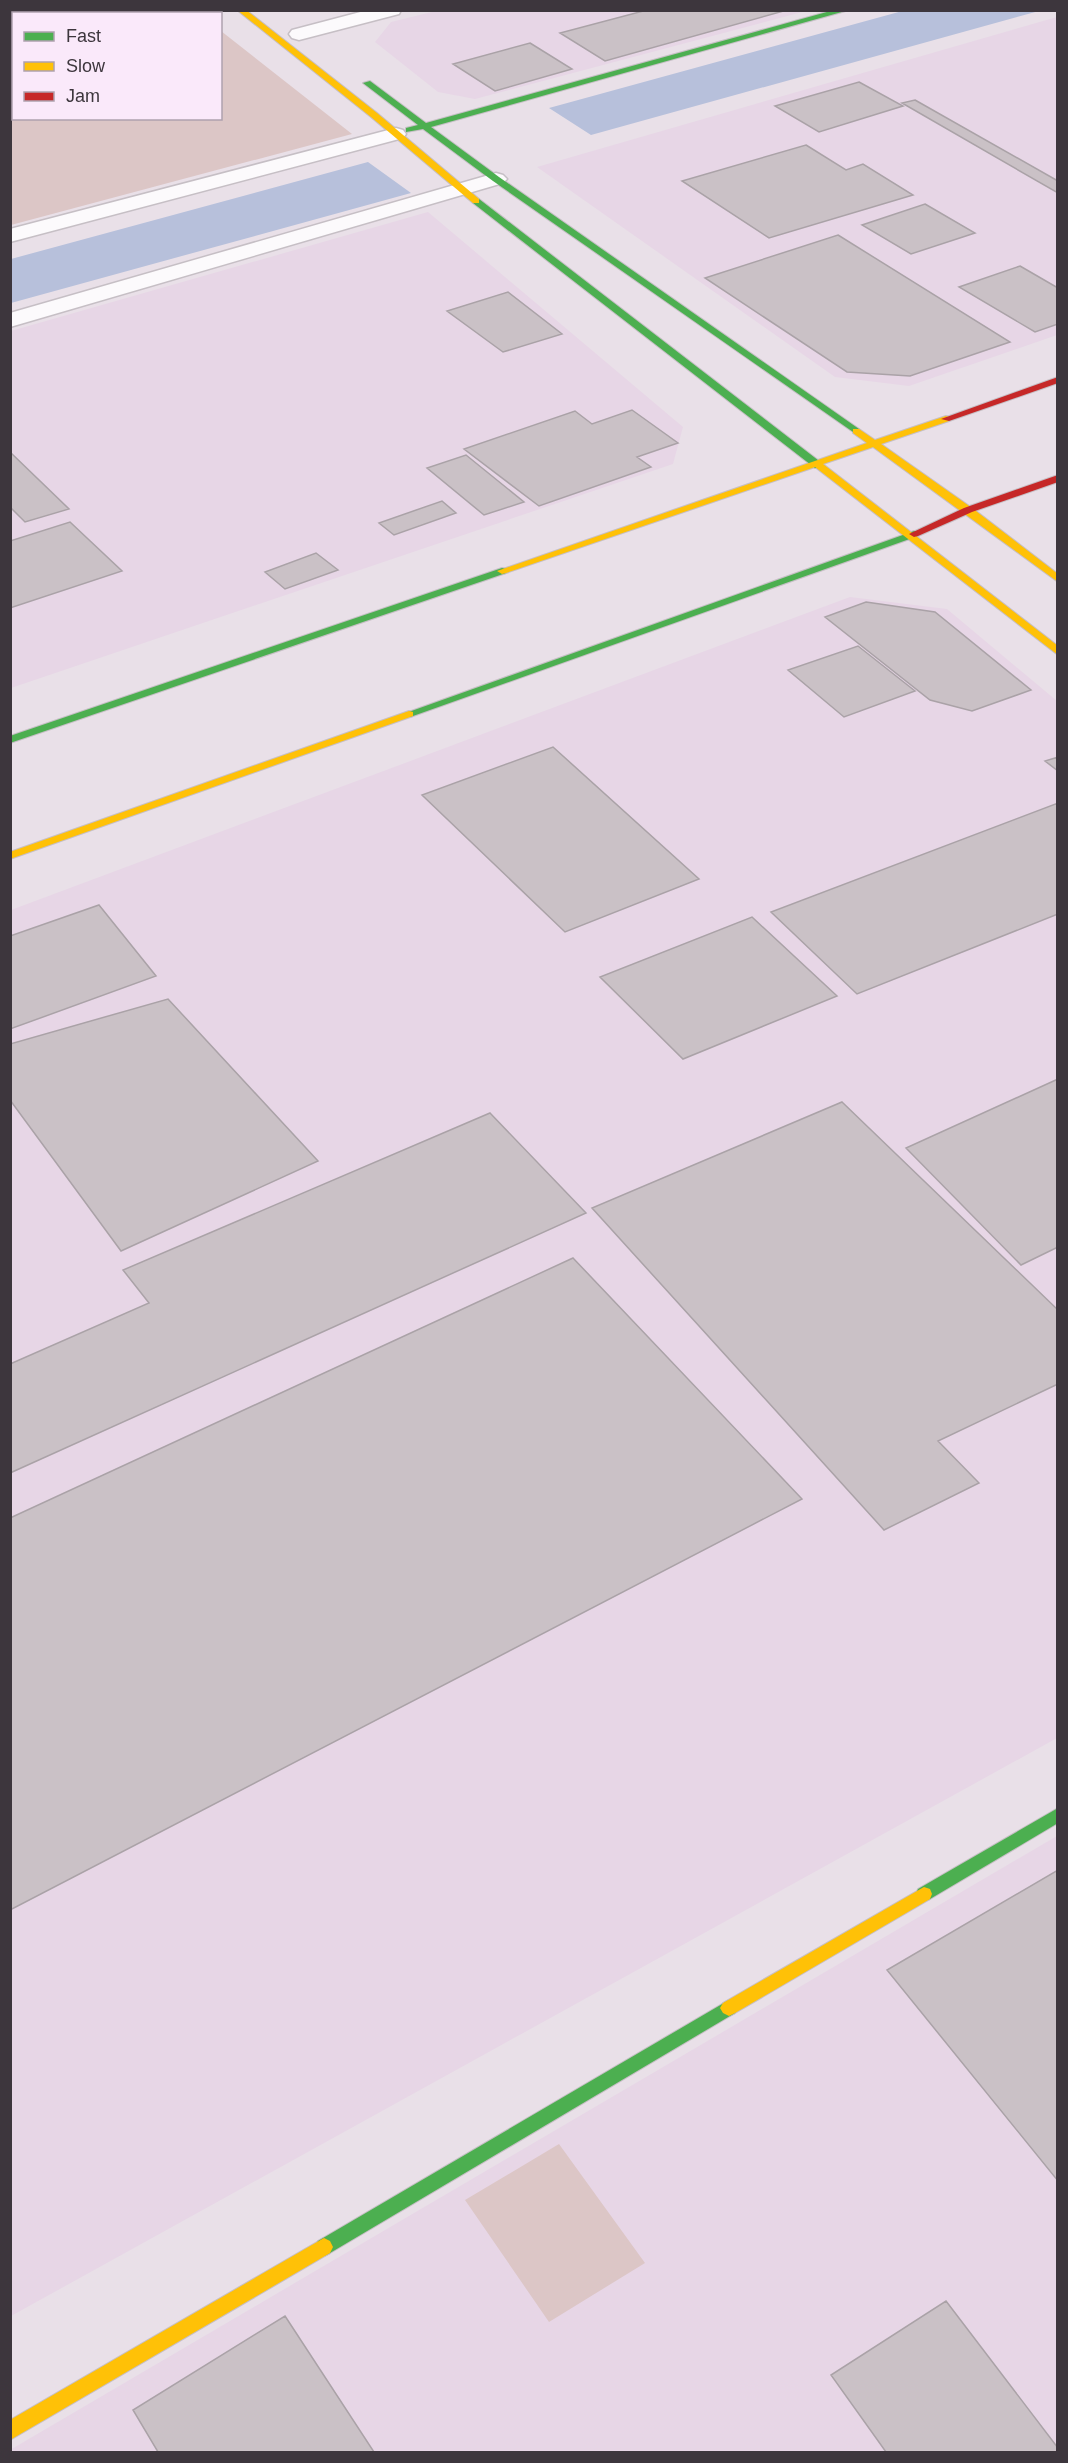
<svg xmlns="http://www.w3.org/2000/svg" width="1068" height="2463" font-family="Arial,sans-serif">
	<style>
		.built { fill: #e7d6e6 }
		.green { fill: #dcc6c6 }
		.water { fill: #b7c0db }
		.building { fill: #cac1c6; stroke: #aaa2a7; stroke-width: 1.5 }
		.lines { fill: none; stroke-linecap: round; stroke-linejoin: round }
		.street-casing { stroke: #c6bfc5; stroke-width: 3 }
		.fast-casing { stroke: #c6bfc5; stroke-width: 2 }
		.slow-casing { stroke: #c6bfc5; stroke-width: 2 }
		.jam-casing { stroke: #c6bfc5; stroke-width: 2 }
		.street { fill: #fcfafc; fill-rule: evenodd }
		.fast { fill: #4caf50; fill-rule: evenodd }
		.slow { fill: #ffc107; fill-rule: evenodd }
		.jam { fill: #c62828; fill-rule: evenodd }
	</style>
	<rect width="100%" height="100%" fill="#e9e0e8"/>
	<path class="built" d="M436 11H806L475 99 438 92 375 42 391 22Z
		M1057 17V335L909 386 835 377 537 167Z
		M428 212 683 427 673 464 11 688V331Z
		M850 597 947 609 1057 701V1738L11 2316V910Z
		M1057 1836V2452H11L10 2450Z"/>
	<path class="green" d="M195 10 199 13 14 14V118H220L221 31 352 134 11 225V11Z
		M559 2144 645 2263 549 2322 465 2200Z"/>
	<path class="water" d="M906 10 1039 11 591 135 549 108Z
		M368 162 411 193 11 303V259Z"/>
	<path class="building" d="M647 10H787L605 61 560 33Z
		M530 43 572 69 495 91 453 64Z
		M859 82 903 106 819 132 775 106Z
		M915 100 1058 181V193L902 103Z
		M806 145 846 170 863 164 913 195 769 238 682 181Z
		M925 204 975 233 911 254 862 225Z
		M838 235 1010 342 910 376 847 372 705 278Z
		M1020 266 1058 288V324L1035 332 959 287Z
		M508 292 562 334 503 352 447 311Z
		M632 410 678 443 637 457 651 467 539 506 464 449 575 411 592 424Z
		M10 452 69 509 25 522 10 507Z
		M466 455 524 502 484 515 427 468Z
		M442 501 456 513 394 535 379 523Z
		M70 522 122 571 10 608V541Z
		M316 553 338 570 285 589 265 572Z
		M866 602 935 612 1031 690 972 711 930 700 825 617Z
		M858 646 915 691 844 717 788 670Z
		M553 747 699 879 565 932 422 795Z
		M1058 757V771L1045 761Z
		M1058 803V914L857 994 771 912Z
		M99 905 156 976 10 1029V936Z
		M752 917 837 996 683 1059 600 977Z
		M168 999 318 1161 121 1251 10 1100V1044Z
		M1058 1079V1247L1021 1265 906 1148Z
		M842 1102 1058 1310V1384L938 1441 979 1483 884 1530 592 1208Z
		M490 1113 586 1213 10 1473V1364L149 1303 123 1270Z
		M573 1258 802 1499 10 1910V1518Z
		M1058 1870V2181L887 1970Z
		M946 2301 1058 2448V2452H886L831 2375Z
		M285 2316 374 2452H158L133 2410Z"/>
	<g class="lines">
		<g class="street-casing">
			<path id="street" d="M368 10H401L399 14 299 40 292 38 289 34 292 30Z
				M396 128 403 130 406 134 403 138 10 242V229Z
				M496 173 503 175 507 179 503 183 10 327V313Z"/>
		</g>
		<g class="fast-casing">
			<path id="fast" d="M834 10H849L431 127 499 177 859 429V433L856 434 493 181 423 129 406 132V128L418 125 363 83 370 81 426 123Z
				M473 199H479L823 464V468H815L473 203Z
				M914 531 918 532V536L413 716 409 717 403 714Z
				M502 568 506 569V573L10 743V736Z
				M1058 1808V1823L930 1899 924 1901 918 1899 916 1894 918 1889Z
				M729 2000 735 2003 738 2008 735 2013 330 2253 324 2256 318 2253 315 2247 318 2241Z"/>
		</g>
		<g class="slow-casing">
			<path id="slow" d="M237 10H246L377 113 479 199V203H473L371 117Z
				M946 416 949 417V421L881 444 972 508 1058 574V582L873 447 823 464 1058 646V655L815 467 506 573 502 574 497 571 867 443 853 433V429H859L875 440Z
				M409 711 413 712V716L10 859V852Z
				M924 1887 930 1889 932 1894 930 1899 735 2013 729 2016 723 2013 720 2008 723 2003Z
				M324 2238 330 2241 333 2247 330 2253 10 2440V2420Z"/>
		</g>
		<g class="jam-casing">
			<path id="jam" d="M1058 377V383L949 421 941 419Z
				M1058 475V482L972 512 918 536 914 537 909 534 964 508Z"/>
		</g>
		<use href="#street" class="street"/>
		<use href="#fast" class="fast"/>
		<use href="#slow" class="slow"/>
		<use href="#jam" class="jam"/>
	</g>
	<rect width="1068" height="2463" fill="none" stroke="#3d363d" stroke-width="24"/>
	<rect x="12" y="12" width="210" height="108" fill="#fae9fa" stroke="#aea1ae" stroke-width="1.5"/>
	<rect x="24" y="32" width="30" height="9" fill="#4caf50" stroke="#aea1ae" stroke-width="1.5"/>
	<text x="66" y="42" font-size="18" fill="#3d363d">Fast</text>
	<rect x="24" y="62" width="30" height="9" fill="#ffc107" stroke="#aea1ae" stroke-width="1.5"/>
	<text x="66" y="72" font-size="18" fill="#3d363d">Slow</text>
	<rect x="24" y="92" width="30" height="9" fill="#c62828" stroke="#aea1ae" stroke-width="1.5"/>
	<text x="66" y="102" font-size="18" fill="#3d363d">Jam</text>
</svg>
